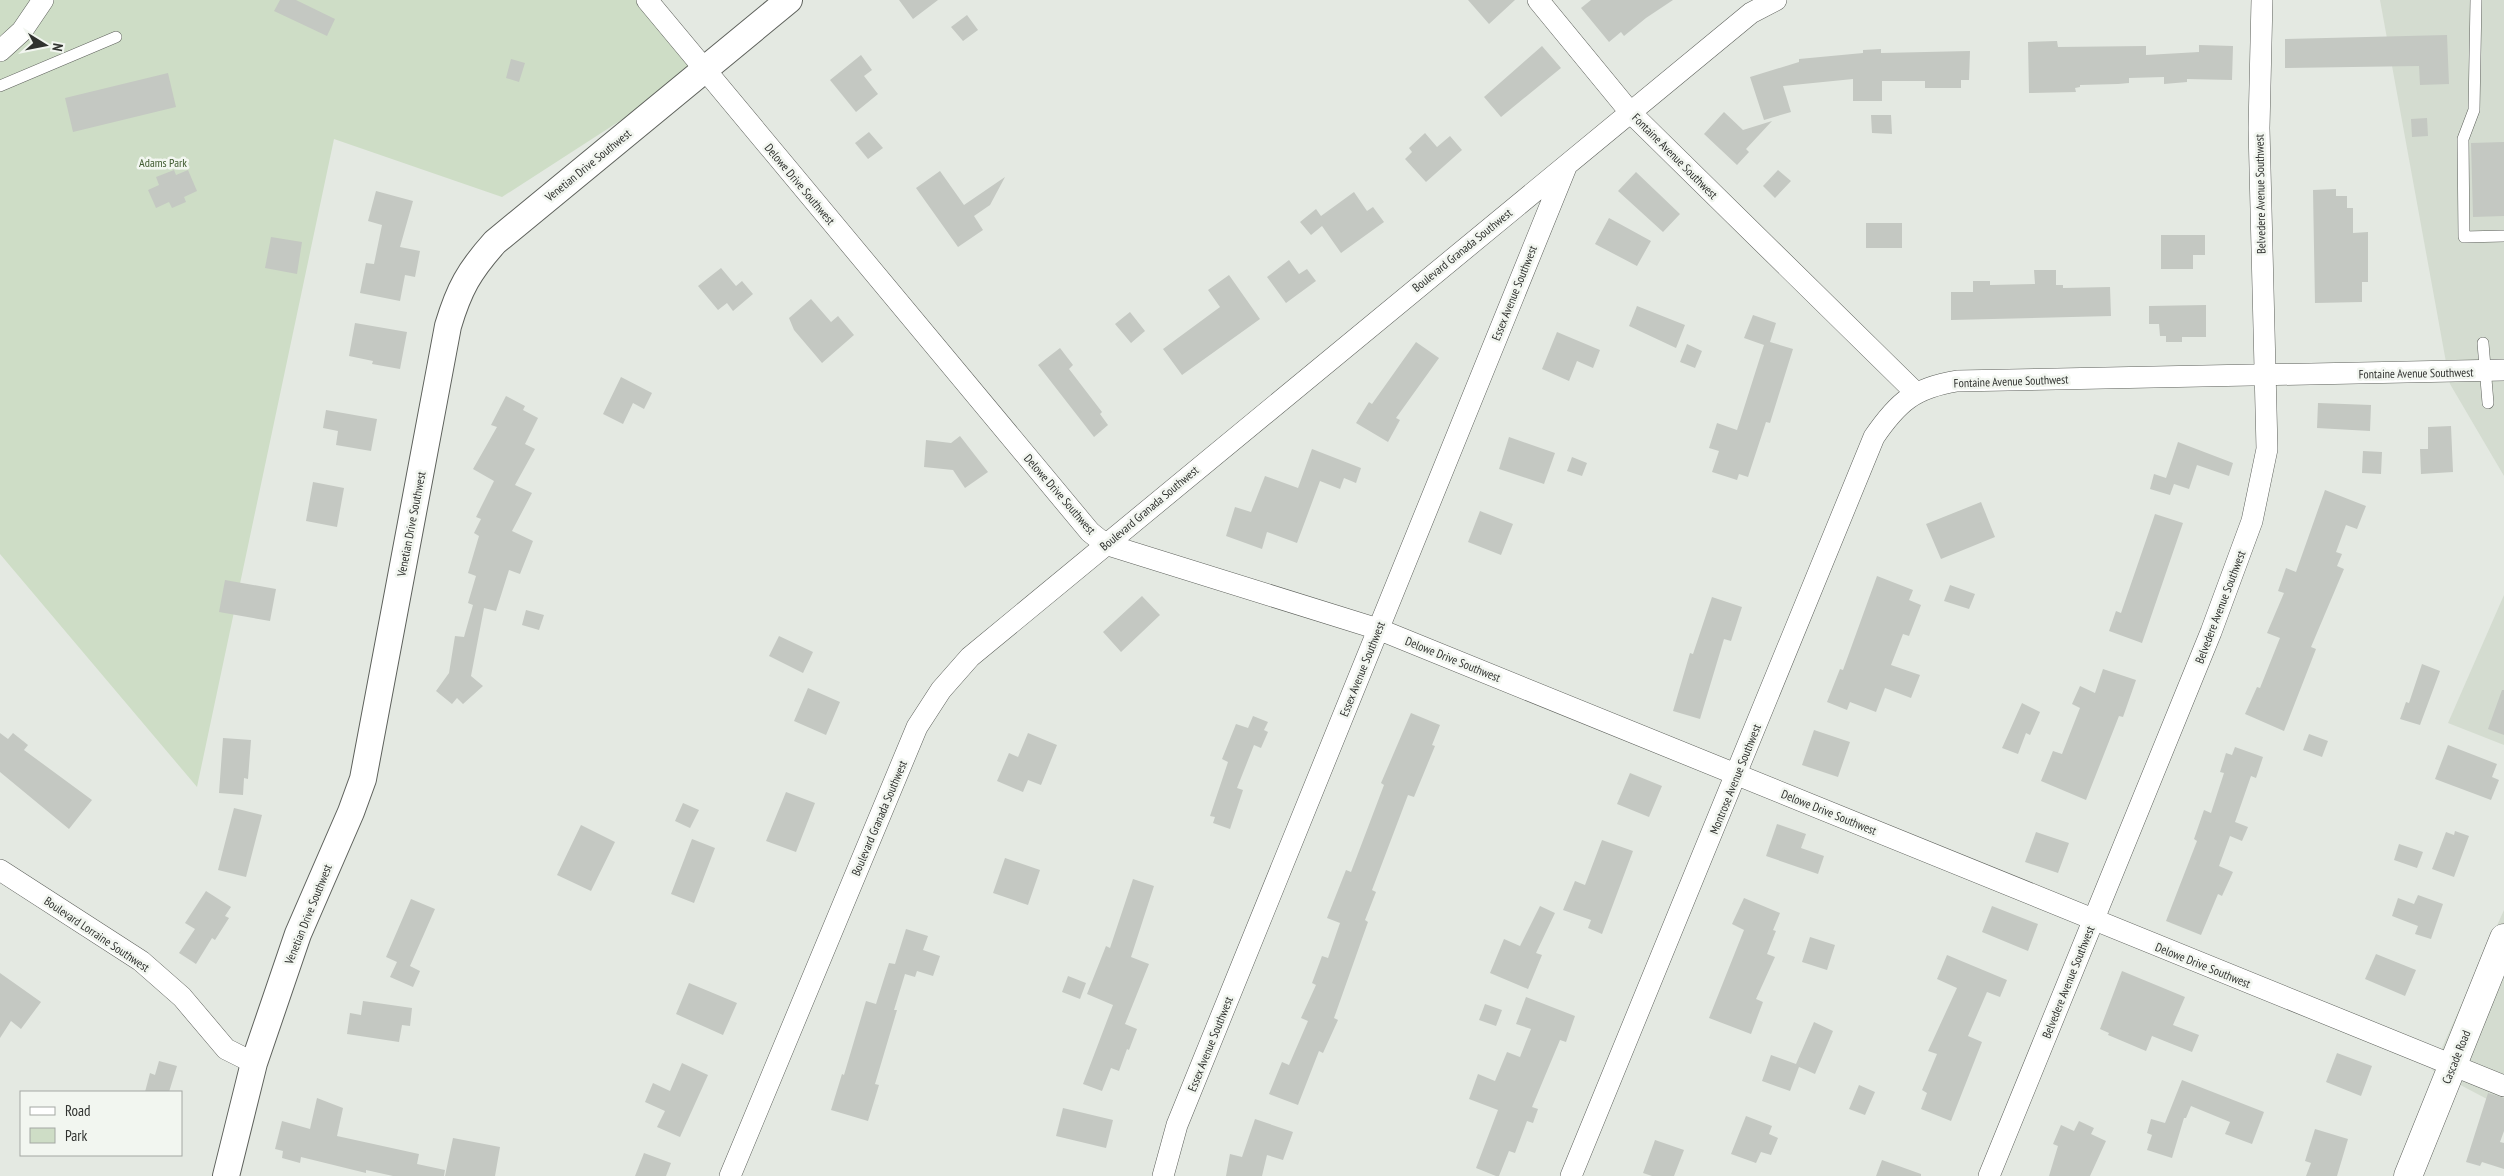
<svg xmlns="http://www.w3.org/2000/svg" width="2504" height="1176" font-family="'PT Sans Narrow',sans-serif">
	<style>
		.built { fill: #d4dcd0 }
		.green { fill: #ceddc6 }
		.building { fill: #c4c8c2 }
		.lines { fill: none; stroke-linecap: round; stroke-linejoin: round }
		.service-casing { stroke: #5d605b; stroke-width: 12 }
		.minor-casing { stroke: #5d605b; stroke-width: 22 }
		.tertiary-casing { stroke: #5d605b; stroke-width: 28 }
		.secondary-casing { stroke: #5d605b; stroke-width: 29 }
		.service { stroke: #fff; stroke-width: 11 }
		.minor { stroke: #fff; stroke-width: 21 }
		.tertiary { stroke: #fff; stroke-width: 26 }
		.secondary { stroke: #fff; stroke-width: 28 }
		.labels { text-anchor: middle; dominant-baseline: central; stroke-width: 5; stroke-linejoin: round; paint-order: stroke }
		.street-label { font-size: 12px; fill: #30322f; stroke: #f2f6f0 }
		.park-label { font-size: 12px; fill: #405b31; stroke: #f2f6f0 }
	</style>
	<rect width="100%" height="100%" fill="#e4e9e2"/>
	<path class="built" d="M2380 0H2504V476L2450 384Z
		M2504 595V745L2448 723Z
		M2504 910V1108L2432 1070Z"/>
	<path class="green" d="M0 0H638L694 73 502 197 334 139 197 787 0 554Z"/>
	<path class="building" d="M280 0H296L335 19 327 36 274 11Z
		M899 0H938L913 19Z
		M1468 0H1515L1489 24Z
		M1591 0H1673L1646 18 1624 36 1621 32 1609 42 1581 8Z
		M967 15 978 30 963 41 951 27Z
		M2447 35 2449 84 2420 85 2419 66 2285 68V39Z
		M2057 41 2058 47 2146 46V55L2199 52V45L2233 46 2232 80 2187 79V82L2164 84V77L2129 78V83L2118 84 2080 85V87L2075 88 2076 92 2029 93 2028 42Z
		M1542 46 1561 68 1501 117 1484 97Z
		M1881 49V53L1970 51 1969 80H1961V88H1925V81H1882V101H1853V79L1783 86 1791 112 1764 120 1750 77 1799 62V59L1863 53V50Z
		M861 55 872 70 864 76 878 94 856 112 830 80Z
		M511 59 525 63 519 82 506 78Z
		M168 73 176 107 73 132 65 98Z
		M1724 112 1743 130 1772 121 1746 149 1749 152 1737 165 1704 134Z
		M1871 115H1891L1892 134 1872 133Z
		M2427 118 2428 136 2412 137 2411 119Z
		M869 132 883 148 868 159 855 143Z
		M1425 133 1437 147 1450 136 1462 150 1426 182 1405 159 1412 152 1409 148Z
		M2504 142V216L2473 217 2471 143Z
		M174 170 176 175 188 170 197 191 184 197 186 202 172 208 169 202 156 208 148 190 159 185 156 177Z
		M1778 170 1791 181 1775 198 1763 186Z
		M940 171 964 205 1005 177 990 205 974 216 983 230 958 247 916 188Z
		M1636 172 1680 214 1663 232 1618 191Z
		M2336 189V196H2347V208H2353V233L2368 232V282H2362V302L2315 303 2313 190Z
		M376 191 413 201 400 247 420 251 415 277 405 275 400 301 360 293 366 263 374 264 382 225 368 221Z
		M1354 192 1367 211 1373 207 1384 222 1341 253 1322 226 1311 235 1300 222 1316 209 1321 216Z
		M1609 218 1651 241 1637 266 1595 244Z
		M1866 223H1902V248H1866Z
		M2161 235H2205V255H2193V269H2161Z
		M271 237 302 242 297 274 265 268Z
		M1289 260 1299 274 1307 269 1316 281 1286 303 1267 277Z
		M721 268 736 286 742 281 753 294 733 311 727 303 718 310 698 286Z
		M2034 270H2056V285H2063V288L2110 287 2111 316 1951 320V292H1973V281H1990V285L2035 284Z
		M1229 275 1260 319 1182 375 1163 349 1220 307 1208 290Z
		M811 299 831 322 838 316 854 335 822 363 794 330 789 318Z
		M2206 305V337H2182V342H2166V336H2160L2159 324H2149V306Z
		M1637 306 1685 325 1676 348 1629 326Z
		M1130 312 1145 331 1131 343 1115 324Z
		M1753 315 1776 323 1770 342 1793 349 1770 423 1766 422 1748 477 1739 474 1737 480 1712 472 1719 451 1709 448 1717 423 1737 430 1764 345 1744 338Z
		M355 323 407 332 400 369 372 364 373 361 349 356Z
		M1557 332 1600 350 1593 368 1577 361 1569 381 1542 369Z
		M1416 342 1439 358 1396 418 1400 420 1388 442 1356 423 1369 402 1372 404Z
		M1687 344 1702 351 1695 368 1680 362Z
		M1060 348 1073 365 1069 369 1102 412 1100 414 1108 425 1094 437 1038 365Z
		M621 377 652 393 644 409 633 403 623 424 603 414Z
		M506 396 525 406 523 410 538 418 525 444 535 449 515 485 532 493 512 531 533 541 520 574 509 570 496 611 484 608 471 676 483 686 463 704 457 698 452 704 436 691 449 673 455 636 464 637 473 605 468 603 476 576 468 573 479 536 474 533 481 519 476 517 494 481 473 469 497 427 491 425Z
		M2318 403 2371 405 2370 431 2317 428Z
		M326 410 377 419 371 451 336 445 338 431 323 428Z
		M2451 426 2453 472 2421 474 2420 449H2428V427Z
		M960 436 988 472 965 488 953 470 924 467 926 440 951 443Z
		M1509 437 1555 453 1544 484 1499 469Z
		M2178 442 2233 463 2229 476 2197 465 2189 489 2174 484 2170 495 2150 489 2154 474 2166 478Z
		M1312 449 1361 468 1356 483 1344 478 1340 489 1320 481 1297 543 1267 532 1262 549 1226 536 1235 507 1251 512 1265 476 1298 488Z
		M2363 451 2382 452 2381 474 2362 473Z
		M1572 457 1587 463 1582 476 1567 471Z
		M313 482 344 488 337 527 306 521Z
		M2325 490 2366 506 2357 529 2346 525 2336 552 2342 554 2337 566 2344 569 2311 647 2316 649 2284 731 2245 714 2257 687 2260 688 2280 638 2267 633 2284 593 2278 591 2286 568 2296 572Z
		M1981 502 1995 537 1941 559 1926 524Z
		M1480 511 1513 524 1501 555 1468 542Z
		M2155 514 2183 523 2142 643 2109 631 2116 611 2121 613Z
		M1877 576 1913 590 1909 600 1921 605 1909 636 1903 634 1891 665 1920 675 1911 698 1885 688 1876 712 1850 702 1847 710 1827 702 1840 669 1843 670Z
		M225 580 276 589 270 621 219 612Z
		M1950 585 1975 594 1969 609 1944 601Z
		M1142 596 1160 615 1121 652 1103 632Z
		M1712 597 1742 607 1731 641 1724 639 1700 719 1673 711 1690 653 1693 654Z
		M526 610 544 615 539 630 522 625Z
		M779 636 813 652 803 673 769 656Z
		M2422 664 2440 671 2420 725 2400 719 2406 702 2409 703Z
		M2103 669 2136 680 2123 717 2119 716 2086 800 2041 781 2053 751 2062 754 2080 708 2072 704 2080 686 2095 693Z
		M808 688 840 702 826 735 794 721Z
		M2502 690H2504V735L2488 729Z
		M2022 703 2040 712 2030 735 2026 733 2018 754 2002 748Z
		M1411 713 1440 725 1432 745 1435 746 1414 797 1408 795 1372 890 1376 892 1365 920 1368 922 1334 1018 1338 1020 1323 1053 1319 1051 1298 1105 1269 1094 1282 1062 1289 1065 1308 1021 1301 1018 1316 985 1312 983 1322 956 1328 958 1340 923 1327 918 1346 870 1351 872 1384 785 1381 783Z
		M1253 716 1268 722 1264 730 1268 732 1261 748 1254 745 1237 788 1243 790 1230 829 1213 823 1215 817 1210 816 1228 762 1222 759 1236 724 1248 728Z
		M1814 730 1850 742 1838 777 1802 765Z
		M0 733 8 739 13 733 28 745 24 750 92 800 69 829 0 772Z
		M1028 733 1057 745 1041 785 1028 780 1023 792 997 781 1009 753 1018 757Z
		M2309 734 2328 741 2322 757 2303 750Z
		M223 738 251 740 248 779 244 778 243 795 219 793Z
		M2448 745 2497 764 2492 777 2499 780 2491 800 2435 779Z
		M2235 747 2263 757 2256 778 2251 776 2235 822 2248 827 2242 841 2230 836 2219 866 2233 872 2222 896 2218 894 2201 935 2166 921 2197 841 2194 839 2204 810 2211 813 2224 773 2220 772 2226 753 2232 755Z
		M1630 773 1662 786 1649 817 1617 804Z
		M786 792 815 803 796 852 766 841Z
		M683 803 699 810 690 828 675 821Z
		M234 808 262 815 246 877 218 870Z
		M1777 824 1806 834 1801 848 1824 856 1818 874 1766 856Z
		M581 825 615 842 591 891 557 875Z
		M2455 831 2469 836 2454 877 2432 869 2446 832 2454 835Z
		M2036 832 2069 843 2058 873 2025 862Z
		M692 839 715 848 694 903 671 894Z
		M1602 840 1633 851 1602 934 1588 928 1591 920 1563 910 1575 881 1585 885Z
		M2399 844 2423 852 2417 868 2394 860Z
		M1005 858 1040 870 1028 905 993 893Z
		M1133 879 1154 886 1131 957 1149 964 1125 1024 1137 1029 1129 1050 1127 1049 1119 1071 1111 1068 1102 1091 1083 1084 1113 1005 1087 994 1106 946 1110 948Z
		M206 891 231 907 225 916 229 918 215 940 212 938 196 964 179 953 195 929 185 923Z
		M2418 895 2443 904 2431 939 2415 934 2418 926 2392 916 2398 898 2414 904Z
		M1744 898 1780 913 1773 930 1776 931 1767 954 1775 957 1756 999 1763 1002 1751 1034 1709 1018 1744 930 1732 924Z
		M411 899 435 909 410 966 420 971 413 987 390 977 397 962 386 957Z
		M1540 906 1555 913 1536 953 1542 955 1528 989 1490 973 1504 939 1520 946Z
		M1992 906 2038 924 2028 951 1982 932Z
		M906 929 928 936 923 950 940 956 933 976 917 971 915 977 905 974 894 1010H897L875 1084 879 1085 868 1121 831 1110 842 1074 844 1075 866 1001 876 1004 889 963 895 964Z
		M1810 937 1835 945 1827 970 1802 962Z
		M2376 954 2416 970 2405 996 2365 979Z
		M1947 955 2007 980 2000 997 1987 992 1968 1036 1982 1042 1951 1121 1921 1109 1927 1093 1922 1090 1937 1054 1928 1051 1957 988 1937 979Z
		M2122 971 2185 997 2173 1025 2199 1035 2192 1052 2152 1036 2146 1051 2108 1035 2109 1033 2100 1029Z
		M0 973 41 1002 21 1029 11 1021 0 1038Z
		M1068 976 1086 983 1080 999 1062 992Z
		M689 983 737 1003 723 1035 676 1014Z
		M1526 997 1575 1016 1566 1042 1560 1040 1532 1107 1538 1109 1533 1123 1527 1121 1515 1153 1509 1151 1499 1176H1496L1476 1168 1498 1110 1469 1099 1478 1074 1495 1081 1507 1052 1520 1057 1531 1029 1516 1024Z
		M363 1001 412 1008 410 1026 402 1025 399 1042 347 1034 350 1013 361 1015Z
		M1485 1004 1502 1010 1496 1026 1479 1020Z
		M1814 1022 1833 1031 1815 1074 1799 1067 1790 1091 1762 1081 1771 1055 1796 1064Z
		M2337 1053 2372 1066 2361 1096 2326 1082Z
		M159 1061 177 1066 169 1092H145L150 1073 155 1075Z
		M682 1063 708 1075 680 1137 657 1127 665 1111 645 1102 653 1083 670 1091Z
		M2182 1080 2264 1112 2252 1144 2225 1134 2230 1122 2191 1106 2186 1118H2184L2172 1158 2147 1150 2152 1135 2147 1133 2151 1119 2165 1123Z
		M1859 1085 1875 1092 1865 1115 1849 1109Z
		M2488 1093 2504 1098V1131L2500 1142 2504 1143V1169L2482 1162 2480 1166 2466 1162Z
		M317 1098 343 1108 337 1136 419 1154 417 1164 445 1170 444 1176H393L366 1170V1173L301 1157 300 1163 282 1158 283 1151 275 1149 282 1121 310 1129Z
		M1063 1108 1113 1120 1106 1148 1056 1136Z
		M1746 1116 1772 1126 1769 1134 1778 1138 1771 1155 1761 1152 1756 1163 1731 1154Z
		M1255 1119 1293 1132 1283 1160 1267 1155 1262 1176H1226L1230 1154 1242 1157Z
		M2079 1121 2094 1128 2091 1134 2106 1141 2090 1176H2049L2058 1146 2053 1144 2061 1125 2074 1131Z
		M2315 1129 2348 1139 2337 1176H2306L2311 1163 2305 1161Z
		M453 1138 500 1147 495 1176H445Z
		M1655 1140 1684 1150 1674 1176H1652L1643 1173Z
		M644 1153 671 1163 666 1176H635Z
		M1882 1160 1921 1174V1176H1876Z"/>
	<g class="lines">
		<g class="service-casing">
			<path id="service" d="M2476 0 2474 110 2463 139 2464 237 2504 236
				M0 86 116 37
				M2483 343 2488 403"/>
		</g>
		<g class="minor-casing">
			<path id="minor" d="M647 0 1090 532 1105 544 1378 629 2504 1086
				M1538 0 1630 112 1916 393
				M0 51 22 31 43 0
				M0 870 141 961 182 997 226 1049 254 1063
				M730 1176 917 727 941 690 970 657 1751 13 1776 0
				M1163 1176 1177 1125 1566 167
				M1571 1176 1874 437C1898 402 1914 388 1957 381L2504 370
				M1989 1176 2211 632 2252 521 2267 449 2259 128 2262 0"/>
		</g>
		<g class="tertiary-casing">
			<path id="tertiary" d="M226 1176 254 1063 298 934 351 812 363 779 448 326C459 289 469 271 495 242L789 0"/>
		</g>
		<g class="secondary-casing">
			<path id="secondary" d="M2408 1176 2504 938"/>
		</g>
		<use href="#service" class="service"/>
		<use href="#minor" class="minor"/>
		<use href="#tertiary" class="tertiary"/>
		<use href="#secondary" class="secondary"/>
	</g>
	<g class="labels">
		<g class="street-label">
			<text transform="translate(1675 156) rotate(45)">Fontaine Avenue Southwest</text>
			<text transform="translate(588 165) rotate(-39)">Venetian Drive Southwest</text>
			<text transform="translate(800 184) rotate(50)">Delowe Drive Southwest</text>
			<text transform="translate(2260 194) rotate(-91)">Belvedere Avenue Southwest</text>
			<text transform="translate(1462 250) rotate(-39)">Boulevard Granada Southwest</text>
			<text transform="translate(1514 293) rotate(-68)">Essex Avenue Southwest</text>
			<text transform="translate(2416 373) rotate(-1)">Fontaine Avenue Southwest</text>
			<text transform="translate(2011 381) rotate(-2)">Fontaine Avenue Southwest</text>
			<text transform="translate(1060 494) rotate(49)">Delowe Drive Southwest</text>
			<text transform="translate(1149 508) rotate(-40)">Boulevard Granada Southwest</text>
			<text transform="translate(411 524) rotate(-79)">Venetian Drive Southwest</text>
			<text transform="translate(2220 607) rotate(-69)">Belvedere Avenue Southwest</text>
			<text transform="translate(1453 659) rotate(22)">Delowe Drive Southwest</text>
			<text transform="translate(1362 669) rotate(-68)">Essex Avenue Southwest</text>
			<text transform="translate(1735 779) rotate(-68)">Montrose Avenue Southwest</text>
			<text transform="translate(1829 812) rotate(22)">Delowe Drive Southwest</text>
			<text transform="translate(879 818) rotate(-67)">Boulevard Granada Southwest</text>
			<text transform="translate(308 914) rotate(-68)">Venetian Drive Southwest</text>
			<text transform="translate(97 934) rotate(34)">Boulevard Lorraine Southwest</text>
			<text transform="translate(2203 965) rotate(22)">Delowe Drive Southwest</text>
			<text transform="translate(2068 982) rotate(-68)">Belvedere Avenue Southwest</text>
			<text transform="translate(1210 1044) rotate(-68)">Essex Avenue Southwest</text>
			<text transform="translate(2456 1057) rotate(-68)">Cascade Road</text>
		</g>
		<g class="park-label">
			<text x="163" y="162">Adams Park</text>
		</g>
	</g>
	<rect x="20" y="1091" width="162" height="65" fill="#f2f6f0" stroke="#a4a8a3"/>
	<rect x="30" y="1107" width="25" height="8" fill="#ffffff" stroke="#a4a8a3"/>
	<text x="65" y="1116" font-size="15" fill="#30322f">Road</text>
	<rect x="30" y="1128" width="25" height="15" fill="#ceddc6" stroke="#a4a8a3"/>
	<text x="65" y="1141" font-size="15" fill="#30322f">Park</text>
	<g transform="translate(45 45) rotate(100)" stroke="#f2f6f0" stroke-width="4" paint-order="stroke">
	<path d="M0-4L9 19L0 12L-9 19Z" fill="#30322f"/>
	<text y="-8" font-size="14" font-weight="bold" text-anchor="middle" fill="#30322f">N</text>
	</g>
</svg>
